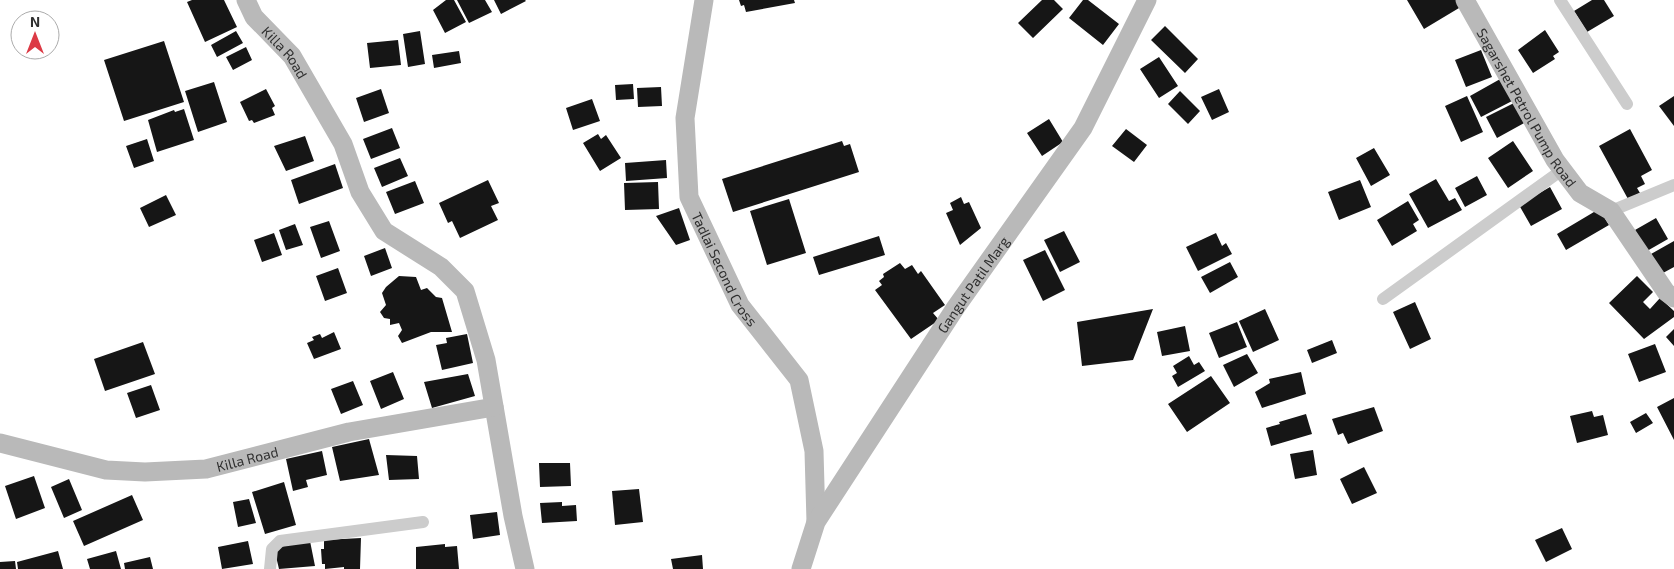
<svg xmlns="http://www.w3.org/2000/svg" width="1674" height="569" font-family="'Exo 2',sans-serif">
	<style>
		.building { fill: #161616 }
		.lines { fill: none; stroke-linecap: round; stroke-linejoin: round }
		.street { stroke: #ccc; stroke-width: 12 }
		.secondary { stroke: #b9b9b9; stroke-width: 19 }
		.labels { text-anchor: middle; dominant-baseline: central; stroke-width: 5; stroke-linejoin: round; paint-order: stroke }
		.street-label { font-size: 14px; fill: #2f2f2f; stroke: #fff }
	</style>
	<rect width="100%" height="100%" fill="#fff"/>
	<path class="building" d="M192 0H224L237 27 205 42 187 2Z
		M446 0H454L466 22 445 33 433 10Z
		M457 0H485L492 12 469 23Z
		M494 0H525L526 1 501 14Z
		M739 0H794L795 3 746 12 744 5 741 6Z
		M1042 0H1054L1063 9 1033 38 1018 23Z
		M1083 0H1088L1119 24 1103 45 1069 18Z
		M1407 0H1461L1464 5 1424 29Z
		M1592 0H1604L1614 16 1587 32 1574 11Z
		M1165 26 1198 59 1185 73 1151 40Z
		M1545 30 1559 52 1553 56 1555 59 1533 73 1518 50Z
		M236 31 243 43 217 57 211 45Z
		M420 31 425 64 408 67 403 34Z
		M398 40 401 65 370 68 367 43Z
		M164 41 184 102 124 121 104 60Z
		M246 47 252 60 233 70 226 57Z
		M1481 50 1492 77 1466 87 1455 60Z
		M459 51 461 63 434 68 432 55Z
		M1159 57 1178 86 1159 98 1140 69Z
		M1502 78 1514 100 1481 117 1470 96Z
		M214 82 227 122 198 132 185 91Z
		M633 84 634 99 616 100 615 85Z
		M661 87 662 106 638 107 637 88Z
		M266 89 275 106 272 108 275 115 254 123 252 120 249 121 240 102Z
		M381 89 389 113 364 122 356 98Z
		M1219 89 1229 112 1212 120 1201 97Z
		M1180 91 1200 111 1188 124 1168 104Z
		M1467 96 1483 132 1461 142 1445 106Z
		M1674 96V126L1659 106Z
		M592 99 600 121 573 130 566 108Z
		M1518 101 1528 121 1497 138 1486 117Z
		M184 109 194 140 157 152 148 120 174 110 175 112Z
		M1049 119 1063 142 1042 156 1027 133Z
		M392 128 400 148 371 159 363 139Z
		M1126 129 1147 145 1134 162 1112 146Z
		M1630 129 1652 170 1641 176 1645 184 1637 188 1640 193 1628 199 1599 146Z
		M598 134 601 139 606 135 621 158 600 171 583 143Z
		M305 136 314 161 286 171 274 146Z
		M147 139 154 161 134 168 126 146Z
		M842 141 844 146 850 144 859 172 733 212 722 179Z
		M1513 141 1533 171 1508 188 1488 158Z
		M1374 148 1390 175 1371 186 1356 158Z
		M400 158 408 176 382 187 374 168Z
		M666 160 667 178 626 181 625 163Z
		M335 164 343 188 299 204 291 180Z
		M1477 176 1487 195 1465 207 1455 188Z
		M1436 179 1449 201 1455 198 1462 210 1428 228 1409 194Z
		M488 180 499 203 491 206 498 220 460 238 452 221 448 223 439 203Z
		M1360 180 1371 207 1339 220 1328 192Z
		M415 181 424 203 395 214 386 192Z
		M658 182 659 209 625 210 624 183Z
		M1550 187 1562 209 1531 226 1519 205Z
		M166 195 176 215 149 227 140 208Z
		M961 197 964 204 969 202 981 228 960 245 946 213 953 210 950 203Z
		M789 199 806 253 767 265 750 211Z
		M1408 201 1419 220 1413 224 1417 231 1392 246 1377 220Z
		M679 208 690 240 676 245 656 216Z
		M1599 209 1609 225 1566 250 1557 234Z
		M1656 218 1668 239 1647 251 1635 230Z
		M329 221 340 251 321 258 310 227Z
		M295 224 303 245 286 250 279 230Z
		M1064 231 1080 262 1060 272 1044 240Z
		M274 233 282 255 262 262 254 240Z
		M1216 233 1222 246 1226 243 1232 254 1198 271 1186 247Z
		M879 236 885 255 819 275 813 257Z
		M1674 241V267L1663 273 1651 254Z
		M385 248 392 268 371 276 364 256Z
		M1045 250 1065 290 1043 301 1023 260Z
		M1230 262 1238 277 1210 293 1201 277Z
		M900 263 905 269 912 265 918 274 921 271 945 305 933 313 939 320 911 339 875 290 882 285 879 281 884 277 883 274Z
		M338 268 347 293 325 301 316 276Z
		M399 276 416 277 421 290 427 288 436 297 442 298 452 332H431L402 343 398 336 402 330 399 323 390 325V319L384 318 380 312 386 305 382 293 386 287Z
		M1637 276 1653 292 1643 302 1650 309 1660 298 1674 311V317L1644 339 1609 303Z
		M1415 302 1431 339 1410 349 1393 312Z
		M1153 309 1133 360 1082 366 1077 322Z
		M1265 309 1279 340 1253 352 1239 321Z
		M1237 322 1247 347 1219 358 1209 333Z
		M1185 326 1190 351 1162 356 1157 332Z
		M1674 329V346L1666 337Z
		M334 332 341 349 314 359 307 343 314 340 312 337 320 334 322 338Z
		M467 334 473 363 442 370 436 345 447 343 446 338Z
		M1332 340 1337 353 1312 363 1307 350Z
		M143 342 155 374 105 391 94 359Z
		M1655 344 1666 372 1639 382 1628 354Z
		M1247 354 1258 373 1234 387 1223 365Z
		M1189 356 1194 365 1199 362 1205 371 1178 387 1172 376 1177 373 1173 366Z
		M393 372 404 399 381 409 370 381Z
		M1301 372 1306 394 1262 408 1255 392 1270 383 1269 379Z
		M468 374 475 396 432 408 424 382Z
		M1211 376 1230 403 1187 432 1168 404Z
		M353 381 363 405 341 414 331 389Z
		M151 385 160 410 136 418 127 393Z
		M1674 398V440L1657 407Z
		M1374 407 1383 431 1348 444 1343 433 1338 435 1332 419Z
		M1592 411 1594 417 1603 415 1608 435 1577 443 1570 416Z
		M1646 413 1653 423 1636 433 1630 422Z
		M1306 414 1312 434 1271 446 1266 428 1280 424 1279 422Z
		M369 439 379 475 340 481 332 447Z
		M1313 450 1317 475 1295 479 1290 454Z
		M322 451 327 475 306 480 308 487 293 491 286 459Z
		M386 455 417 456 419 479 389 480Z
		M539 463H570L571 486 540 487Z
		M1364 467 1377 493 1352 504 1340 479Z
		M34 476 45 508 16 519 5 486Z
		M69 479 82 510 64 518 51 487Z
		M284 482 296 525 265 534 252 492Z
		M639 489 643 522 615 525 612 491Z
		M132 495 143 520 84 546 73 521Z
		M249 499 256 523 238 527 233 502Z
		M562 502V506L576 505 577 521 542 523 540 503Z
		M497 512 500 535 473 539 470 515Z
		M1562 528 1572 549 1546 562 1535 540Z
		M361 538 360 569H344V567L325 569V564H322L321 549H324V540Z
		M248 541 253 564 222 569 218 547Z
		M310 541 315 566 279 569 274 548Z
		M445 544V547L457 546 459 569H416V547Z
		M58 551 63 569H18L17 562Z
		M116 551 121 569H90L87 559Z
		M702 555 703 569H673L671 559Z
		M150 557 153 569H125L124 563Z
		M15 561 16 569H0V562Z"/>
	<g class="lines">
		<path class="street" d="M1560 0 1627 104
			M1611 211 1674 185
			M1383 299 1562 170
			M270 569 272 549 280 541 423 522"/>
		<g class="secondary">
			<path id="s1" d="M246 0 254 17 292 56 343 144 360 192 384 231 441 267 465 291 486 360 513 516 525 569"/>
			<path id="s2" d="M704 0 685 118 689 197 740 305 799 380 814 451 816 522"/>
			<path id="s3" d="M1465 0 1555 160 1580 193 1611 211 1666 292 1674 298"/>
			<path id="s4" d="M0 443 106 470 145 472 206 469 349 432 494 407"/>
			<path id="s5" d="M801 569 816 522 956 307 1083 128 1147 0"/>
		</g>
	</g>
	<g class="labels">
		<g class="street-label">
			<text stroke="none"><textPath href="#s1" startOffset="66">Killa Road</textPath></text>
			<text stroke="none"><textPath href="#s3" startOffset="124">Sagarshet Petrol Pump Road</textPath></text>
			<text stroke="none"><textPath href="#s2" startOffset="279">Tadlai Second Cross</textPath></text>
			<text stroke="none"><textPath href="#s5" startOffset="334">Gangut Patil Marg</textPath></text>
			<text stroke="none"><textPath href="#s4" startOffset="252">Killa Road</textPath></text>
		</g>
	</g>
	<g transform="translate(35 35)"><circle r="24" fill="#ffffff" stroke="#acacac"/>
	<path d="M0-4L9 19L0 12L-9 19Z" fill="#dc3a45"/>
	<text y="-8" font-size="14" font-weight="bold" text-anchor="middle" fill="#2f2f2f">N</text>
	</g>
</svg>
